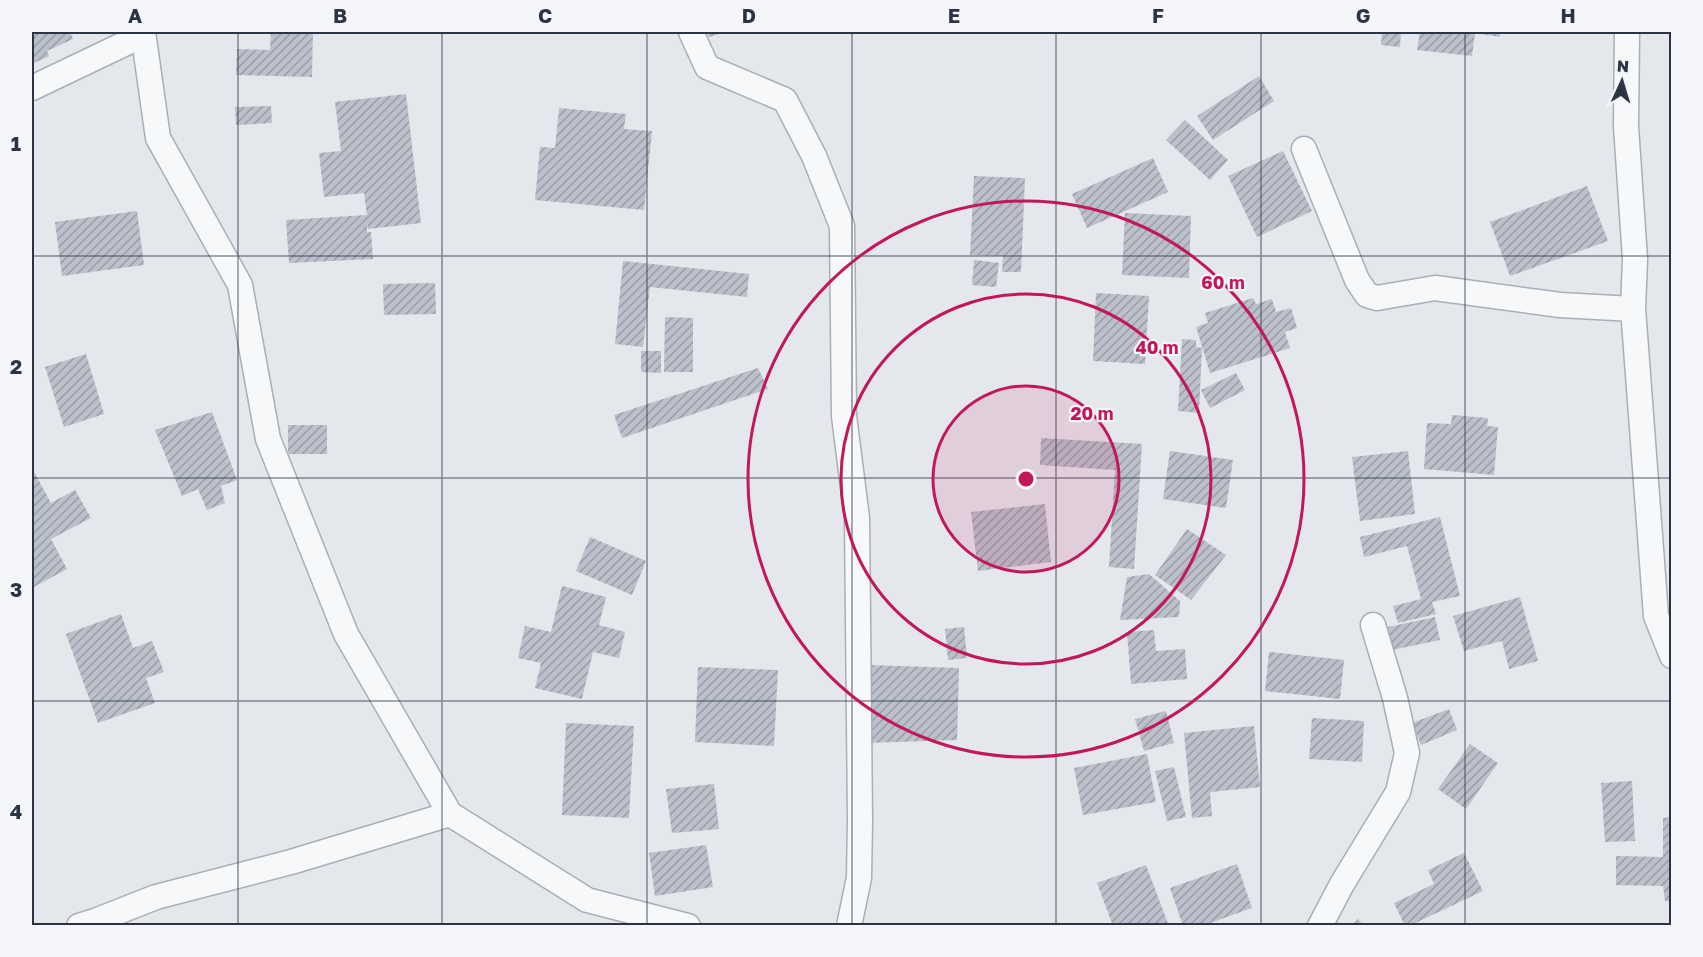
<svg xmlns="http://www.w3.org/2000/svg" width="1703" height="957" font-family="'Golos Text',sans-serif">
	<style>
		.building { fill: url(#building-hatch) }
		.lines { fill: none; stroke-linecap: round; stroke-linejoin: round }
		.street-casing { stroke: #a9aeb7; stroke-width: 27 }
		.street { stroke: #f7f8fa; stroke-width: 24 }
		.grid { fill: none; stroke: #2b3445; stroke-width: 1.5; stroke-opacity: 0.55 }
		.ring { fill: none; stroke: #c2185b; stroke-width: 3 }
		.centre { fill: #c2185b; stroke: #f4f6f9; stroke-width: 3 }
		.ring-label { font-size: 18px; text-anchor: middle; font-weight: bold; fill: #c2185b; stroke: #f4f6f9; stroke-width: 4.5; stroke-linejoin: round; paint-order: stroke }
		.neatline { fill: none; stroke: #2b3445; stroke-width: 2 }
		.grid-label { font-size: 20px; text-anchor: middle; font-weight: bold; fill: #2b3445 }
	</style>
	<defs>
		<pattern id="building-hatch" width="6" height="6" patternUnits="userSpaceOnUse" patternTransform="scale(1.5)"><rect width="6" height="6" fill="#bbc0ca"/><path d="M-1 1l2-2M0 6l6-6M5 7l2-2" fill="none" stroke="#989da6"/></pattern>
	</defs>
	<rect width="100%" height="100%" fill="#e4e7ec"/>
	<path class="building" d="M32 32H70L73 39 47 51 49 56 32 64Z
		M271 32H313L312 77 236 75 237 49 270 50Z
		M707 32H726L709 37Z
		M1382 32H1401L1400 47 1381 45Z
		M1420 32H1500V37L1475 33 1472 56 1417 50Z
		M1259 76 1274 101 1213 140 1197 116Z
		M406 94 421 223 368 229 367 223V232H371L373 259 289 263 286 220 367 215 364 193 324 197 319 153 341 151 335 102Z
		M271 106 272 123 236 125 235 107Z
		M559 108 626 114 624 129 652 131 644 210 535 200 540 147 555 148Z
		M1185 120 1228 160 1210 180 1166 140Z
		M1283 151 1312 211 1257 237 1228 176Z
		M1153 158 1168 192 1087 228 1072 194Z
		M974 176 1025 178 1021 272H1002L1003 256 970 255Z
		M1587 186 1608 241 1510 276 1490 222Z
		M137 211 144 265 62 276 55 222Z
		M1125 213 1191 216 1189 278 1122 275Z
		M974 260 999 263 996 287 972 285Z
		M623 261 749 274 747 297 650 287 643 347 615 344Z
		M435 283 436 314 384 315 383 284Z
		M1096 293 1149 296 1145 364 1093 361Z
		M1253 298 1256 304 1272 299 1276 312 1291 308 1297 328 1285 332 1290 348 1210 373 1196 327 1208 323 1205 313Z
		M665 317 693 318V372H664Z
		M1182 339 1196 340V347L1202 348 1199 413 1178 411Z
		M641 351H661V373L641 372Z
		M86 354 104 414 64 427 45 367Z
		M758 368 768 389 622 438 614 415Z
		M1236 373 1245 390 1210 408 1201 390Z
		M212 412 237 480 221 486 225 503 207 510 198 489 182 496 155 430Z
		M1452 415 1488 418 1487 426 1498 427 1494 475 1424 469 1427 423 1451 424Z
		M288 425H327V454H288Z
		M1041 438 1142 444 1134 569 1109 567 1115 470 1040 465Z
		M1170 451 1233 460 1226 508 1163 499Z
		M1408 451 1415 514 1360 521 1352 457Z
		M32 468 51 503 75 490 91 518 51 539 67 569 32 588Z
		M1045 504 1051 562 978 571 971 512Z
		M1440 517 1460 596 1432 602 1436 614 1398 623 1393 606 1421 599 1407 546 1364 557 1360 537Z
		M1187 529 1226 555 1191 600 1155 575Z
		M590 537 646 561 632 595 576 571Z
		M1149 574 1180 601 1179 617 1120 620 1127 577Z
		M562 586 606 597 599 625 625 632 619 658 593 652 582 699 535 688 541 663 518 658 525 626 551 632Z
		M1520 597 1538 661 1509 669 1502 641 1464 651 1453 616Z
		M121 614 133 648 152 641 164 672 146 678 155 703 98 723 66 634Z
		M1435 617 1440 640 1392 650 1388 627Z
		M964 627 967 658 948 660 945 629Z
		M1154 630 1156 651 1185 649 1187 679 1131 684 1127 632Z
		M1269 652 1344 660 1340 699 1265 691Z
		M869 665 959 668 957 740 866 743Z
		M698 667 778 670 774 746 695 742Z
		M1449 709 1457 730 1421 745 1412 723Z
		M1166 711 1174 743 1144 751 1135 719Z
		M1312 718 1364 721 1362 762 1309 759Z
		M566 723 634 726 629 818 562 815Z
		M1254 726 1260 787 1210 792 1212 816 1192 818 1184 733Z
		M1470 744 1498 763 1466 809 1438 789Z
		M1147 754 1156 802 1083 815 1074 768Z
		M1174 767 1186 817 1167 821 1155 771Z
		M1632 781 1635 841 1605 842 1601 783Z
		M714 784 719 829 672 833 666 789Z
		M1672 817V902L1665 901 1663 886 1616 885V856L1663 857V818Z
		M706 845 713 887 655 896 649 853Z
		M1464 853 1483 891 1409 926H1405L1394 903 1434 884 1428 870Z
		M1237 864 1252 908 1202 926H1183L1170 888Z
		M1146 865 1169 926H1113L1097 883Z
		M1358 919 1364 926H1351Z"/>
	<g class="lines">
		<g class="street-casing">
			<path id="street" d="M143 32 158 138 240 285 268 439 346 634 450 814 587 900 688 926
				M691 32 707 67 785 100 814 156 842 226 844 416 857 518 860 821 859 878 849 926
				M1627 32 1626 126 1635 259 1633 309 1636 348 1656 616 1672 656
				M32 88 143 35
				M1304 149 1357 280 1367 295 1377 298 1435 288 1560 305 1633 309
				M79 926 95 921 156 897 291 862 450 814
				M1320 926 1342 884 1398 792 1407 753 1395 698 1373 625"/>
		</g>
		<use href="#street" class="street"/>
	</g>
	<path class="grid" d="M238 32V926M442 32V926M647 32V926M852 32V926M1056 32V926M1261 32V926M1465 32V926M32 256H1672M32 478H1672M32 701H1672"/>
	<circle cx="1026" cy="479" r="93" fill="#c2185b" fill-opacity=".12"/>
	<g class="ring">
		<circle cx="1026" cy="479" r="93"/>
		<circle cx="1026" cy="479" r="185"/>
		<circle cx="1026" cy="479" r="278"/>
	</g>
	<circle cx="1026" cy="479" r="9" class="centre"/>
	<g class="ring-label">
		<text x="1223" y="289">60 m</text>
		<text x="1157" y="354">40 m</text>
		<text x="1092" y="420">20 m</text>
	</g>
	<rect width="1703" height="957" fill="none" stroke="#f4f6f9" stroke-width="66"/>
	<g transform="translate(1622 81) rotate(4)" stroke="#f4f6f9" stroke-width="4.5" paint-order="stroke">
	<path d="M0-4.5L10 22L0 15L-10 22Z" fill="#2b3445"/>
	<text y="-9" font-size="16" font-weight="bold" text-anchor="middle" fill="#2b3445">N</text>
	</g>
	<rect x="33" y="33" width="1637" height="891" class="neatline"/>
	<g class="grid-label">
		<text x="135" y="23">A</text>
		<text x="340" y="23">B</text>
		<text x="545" y="23">C</text>
		<text x="749" y="23">D</text>
		<text x="954" y="23">E</text>
		<text x="1158" y="23">F</text>
		<text x="1363" y="23">G</text>
		<text x="1568" y="23">H</text>
		<text x="16" y="151">1</text>
		<text x="16" y="374">2</text>
		<text x="16" y="597">3</text>
		<text x="16" y="819">4</text>
	</g>
</svg>
